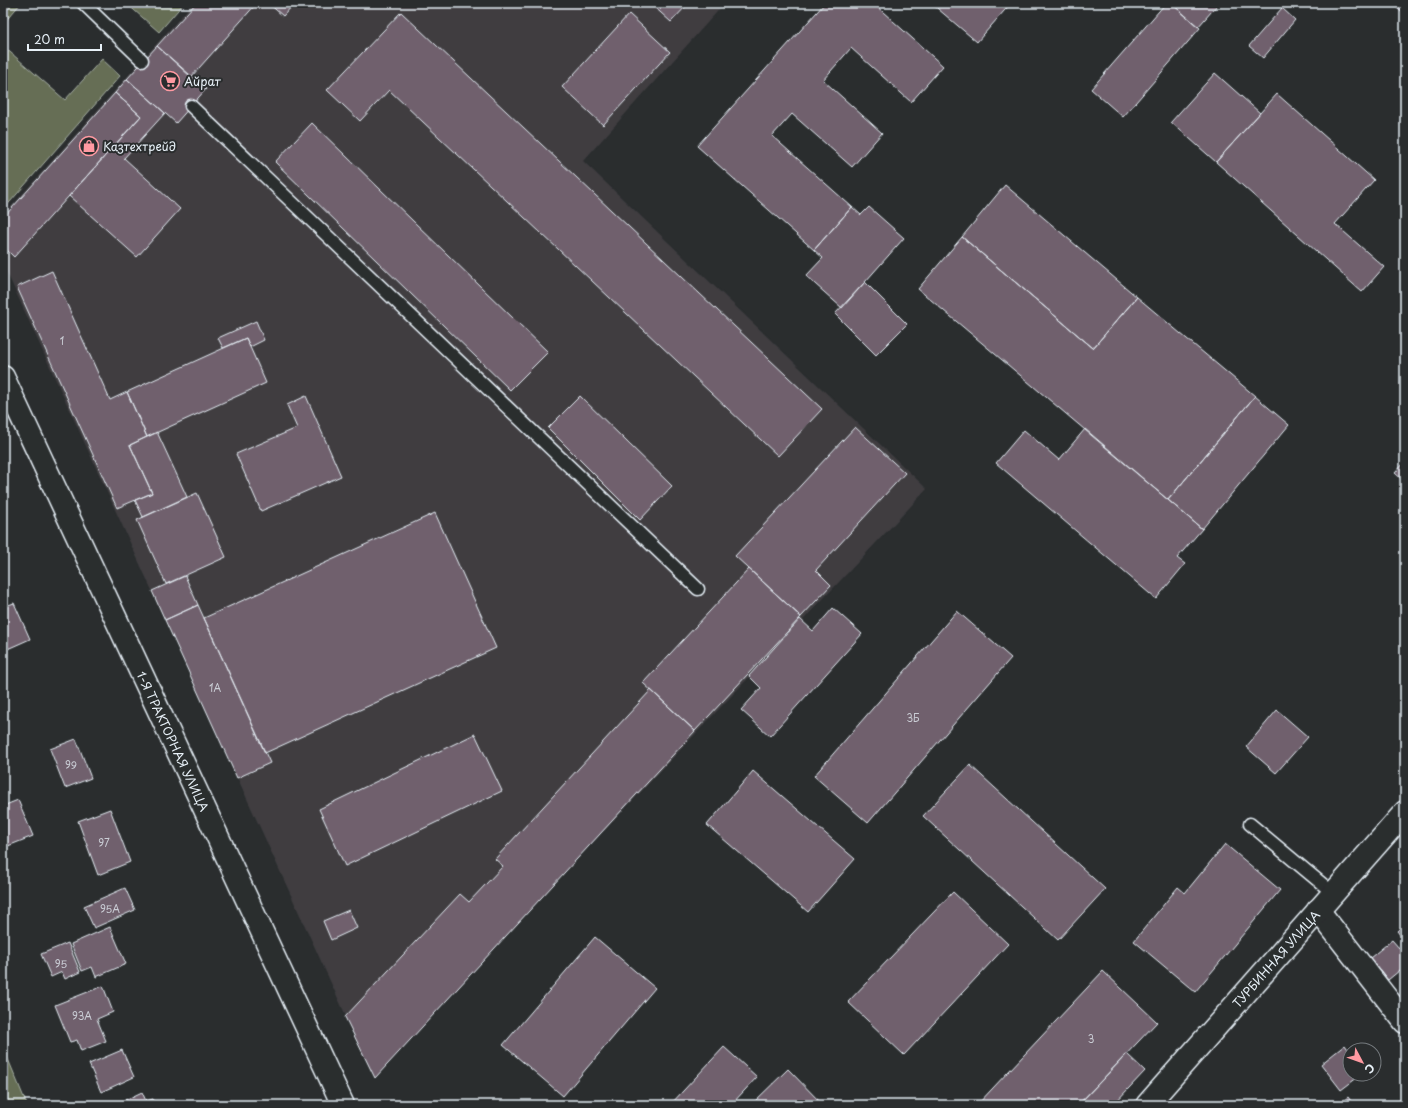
<svg xmlns="http://www.w3.org/2000/svg" width="1408" height="1108" font-family="'Playpen Sans',sans-serif">
	<style>
		.built { fill: #3f3d41 }
		.green { fill: #666e54; stroke: #a7b0a6 }
		.building { fill: #70616d; stroke: #e8f1f8 }
		.lines { fill: none; stroke-linecap: round; stroke-linejoin: round }
		.service-casing { stroke: #e8f1f8; stroke-width: 15 }
		.minor-casing { stroke: #e8f1f8; stroke-width: 25 }
		.service { stroke: #2a2d2e; stroke-width: 12 }
		.minor { stroke: #2a2d2e; stroke-width: 22 }
		.labels { text-anchor: middle; dominant-baseline: central; stroke-width: 4; stroke-linejoin: round; paint-order: stroke }
		.number-label { font-size: 10px; fill: #cacdd5 }
		.poi-label { font-size: 12px; fill: #e8f1f8; stroke: #2a2d2e; text-anchor: start }
		.street-label { font-size: 12px; fill: #e8f1f8; stroke: #2a2d2e }
	</style>
	<rect width="100%" height="100%" fill="#2a2d2e"/>
	<filter id="ink" filterUnits="userSpaceOnUse"><feTurbulence type="fractalNoise" baseFrequency=".025" numOctaves="2"/><feDisplacementMap in="SourceGraphic" scale="8" xChannelSelector="R" yChannelSelector="G"/><feConvolveMatrix kernelMatrix="1 2 1 2 8 2 1 2 1" color-interpolation-filters="sRGB"/></filter>
	<g filter="url(#ink)">
		<path class="built" d="M193 3H725L583 161 927 489 373 1075 3 264V216Z"/>
		<path class="green" d="M3 3H21L3 24Z
			M126 3H184L159 32Z
			M3 46 65 100 102 59 120 76 3 210Z
			M3 1047 27 1105H3Z"/>
		<path class="building" d="M196 3H257L191 77 157 46Z
			M268 3H295L283 16Z
			M650 3H689L671 22Z
			M825 3H873L943 66 911 102 851 48 823 80 882 133 852 167 792 114 772 136 852 207 814 250 697 146Z
			M931 3H1011L977 42Z
			M1166 3H1171L1200 28 1123 117 1091 89Z
			M1171 3H1219L1198 27Z
			M1391 3H1405V15Z
			M1282 8 1295 20 1263 58 1249 46Z
			M401 12 822 409 778 456 389 90 360 121 327 90Z
			M629 14 670 52 603 125 562 87Z
			M157 46 206 89 176 123 127 79Z
			M1215 73 1260 113 1216 162 1171 122Z
			M127 79 165 113 124 158 180 209 137 257 69 196 141 116 115 93Z
			M115 93 141 116 14 257 3 246V218Z
			M1277 94 1374 180 1335 224 1384 267 1362 292 1216 162Z
			M312 123 548 352 510 390 275 162Z
			M1005 185 1137 297 1093 348 962 237Z
			M852 207 861 215 869 207 904 238 842 308 806 276 823 258 814 250Z
			M962 237 1093 348 1137 297 1255 396 1168 500 918 289Z
			M52 271 110 400 127 392 147 437 130 445 152 493 117 508 17 287Z
			M865 282 907 324 876 355 835 314Z
			M256 321 264 340 250 347 246 338 223 348 218 338Z
			M246 338 266 383 147 437 127 392Z
			M306 396 341 476 261 511 236 454 297 428 287 405Z
			M580 396 672 486 640 520 548 428Z
			M1255 396 1289 425 1202 529 1168 500Z
			M855 427 905 473 816 570 831 585 801 617 735 556Z
			M1085 429 1202 529 1177 558 1185 564 1156 599 996 463 1024 430 1059 460Z
			M157 432 187 497 143 517 135 500 152 493 130 445Z
			M1405 462V482L1395 473Z
			M197 493 226 557 166 584 137 520Z
			M435 513 496 648 265 753 204 618Z
			M749 569 801 617 695 731 643 683Z
			M185 576 198 605 165 620 152 591Z
			M14 603 30 639 3 651V607Z
			M198 605 270 763 237 778 165 620Z
			M833 608 862 634 770 736 741 710 761 688 749 676 800 619 813 631Z
			M957 611 1011 658 868 823 814 776Z
			M651 690 695 731 375 1078 345 1017 460 894 469 902 503 866 495 859Z
			M1277 710 1308 737 1276 773 1246 747Z
			M475 734 502 791 345 866 319 809Z
			M76 739 91 778 65 788 50 749Z
			M970 765 1105 889 1058 940 923 816Z
			M753 771 855 859 808 912 707 825Z
			M18 800 33 836 3 848V806Z
			M110 809 130 862 98 875 78 821Z
			M1225 844 1280 890 1195 992 1134 941 1178 887 1185 893Z
			M125 888 135 910 94 928 84 906Z
			M953 892 1008 944 904 1055 848 1002Z
			M349 910 357 928 331 940 323 921Z
			M1405 924V941L1397 931Z
			M110 927 126 964 96 977 92 967 82 971 71 944Z
			M595 937 655 988 563 1096 503 1045Z
			M1392 940 1399 948 1405 943V966L1388 980 1370 958Z
			M68 943 80 972 65 979 62 972 51 977 41 954Z
			M1103 971 1157 1022 1078 1105H977Z
			M103 986 113 1012 97 1019 106 1041 81 1051 77 1040 70 1042 55 1005Z
			M1345 1045 1350 1052V1074H1362L1341 1090 1321 1064Z
			M724 1047 757 1077 731 1105H670Z
			M122 1050 134 1077 101 1092 89 1064Z
			M1127 1054 1145 1071 1113 1105H1078Z
			M788 1069 823 1105H751Z
			M142 1092 146 1101 153 1099 155 1105H123L121 1102Z
			M1348 1097 1354 1105H1338Z"/>
		<g class="lines">
			<g class="service-casing">
				<path id="service" d="M83 3 142 60
					M191 106 698 589
					M1250 824 1333 893"/>
			</g>
			<g class="minor-casing">
				<g id="minor">
					<path id="s1" d="M3 377 343 1105"/>
					<path d="M1318 910 1405 1022"/>
					<path id="s2" d="M1147 1105 1405 812"/>
				</g>
			</g>
			<use href="#service" class="service"/>
			<use href="#minor" class="minor"/>
		</g>
	</g>
	<defs>
		<g id="supermarket-ring" transform="scale(1)"><circle r="9.5" fill="#2a2d2e" stroke="#ff9aa2" stroke-width="1.5"/><path d="M-6-5.5h2.5l.6 2H6L4.5 2H-2.5L-4.4-4H-6ZM-1.5 3.2a1.3 1.3 0 1 0 .1 0ZM3 3.2a1.3 1.3 0 1 0 .1 0Z" fill="#ff9aa2"/></g>
		<g id="shop-ring" transform="scale(1)"><circle r="9.5" fill="#2a2d2e" stroke="#ff9aa2" stroke-width="1.5"/><path d="M-5-2.5h2.3a2.7 3.5 0 0 1 5.4 0H5L5.5 6h-11ZM-1.5-2.5h3a1.5 2.3 0 0 0-3 0Z" fill="#ff9aa2"/></g>
	</defs>
	<g fill-rule="evenodd">
		<use href="#supermarket-ring" x="170" y="81"/>
		<use href="#shop-ring" x="89" y="146"/>
	</g>
	<g class="labels">
		<g class="number-label">
			<text x="62" y="340">1</text>
			<text x="215" y="687">1А</text>
			<text x="913" y="717">3Б</text>
			<text x="71" y="764">99</text>
			<text x="104" y="842">97</text>
			<text x="110" y="908">95А</text>
			<text x="61" y="963">95</text>
			<text x="82" y="1015">93А</text>
			<text x="1091" y="1038">3</text>
		</g>
		<g class="poi-label">
			<text x="184" y="81">Айрат</text>
			<text x="103" y="146">Казтехтрейд</text>
		</g>
		<g class="street-label">
			<text stroke="none"><textPath href="#s1" startOffset="402">1-Я ТРАКТОРНАЯ УЛИЦА</textPath></text>
			<text stroke="none"><textPath href="#s2" startOffset="195">ТУРБИННАЯ УЛИЦА</textPath></text>
		</g>
	</g>
	<rect width="1408" height="1108" fill="none" stroke="#2a2d2e" stroke-width="16"/>
	<rect x="8" y="8" width="1392" height="1092" fill="none" stroke="#e8f1f8" stroke-width="1.5" filter="url(#ink)"/>
	<g transform="translate(1362 1062) rotate(131)"><circle r="19" fill="#2a2d2e" stroke="#767b7f"/>
	<path d="M0-3L7 15L0 10L-7 15Z" fill="#ff9aa2"/>
	<text y="-6" font-size="11" font-weight="bold" text-anchor="middle" fill="#e8f1f8">С</text>
	</g>
	<path d="M28 44v6h73v-6" fill="none" stroke="#e8f1f8" stroke-width="2"/>
	<text x="34" y="44" font-size="12" fill="#e8f1f8" stroke="#2a2d2e" stroke-width="3" paint-order="stroke">20 m</text>
</svg>
